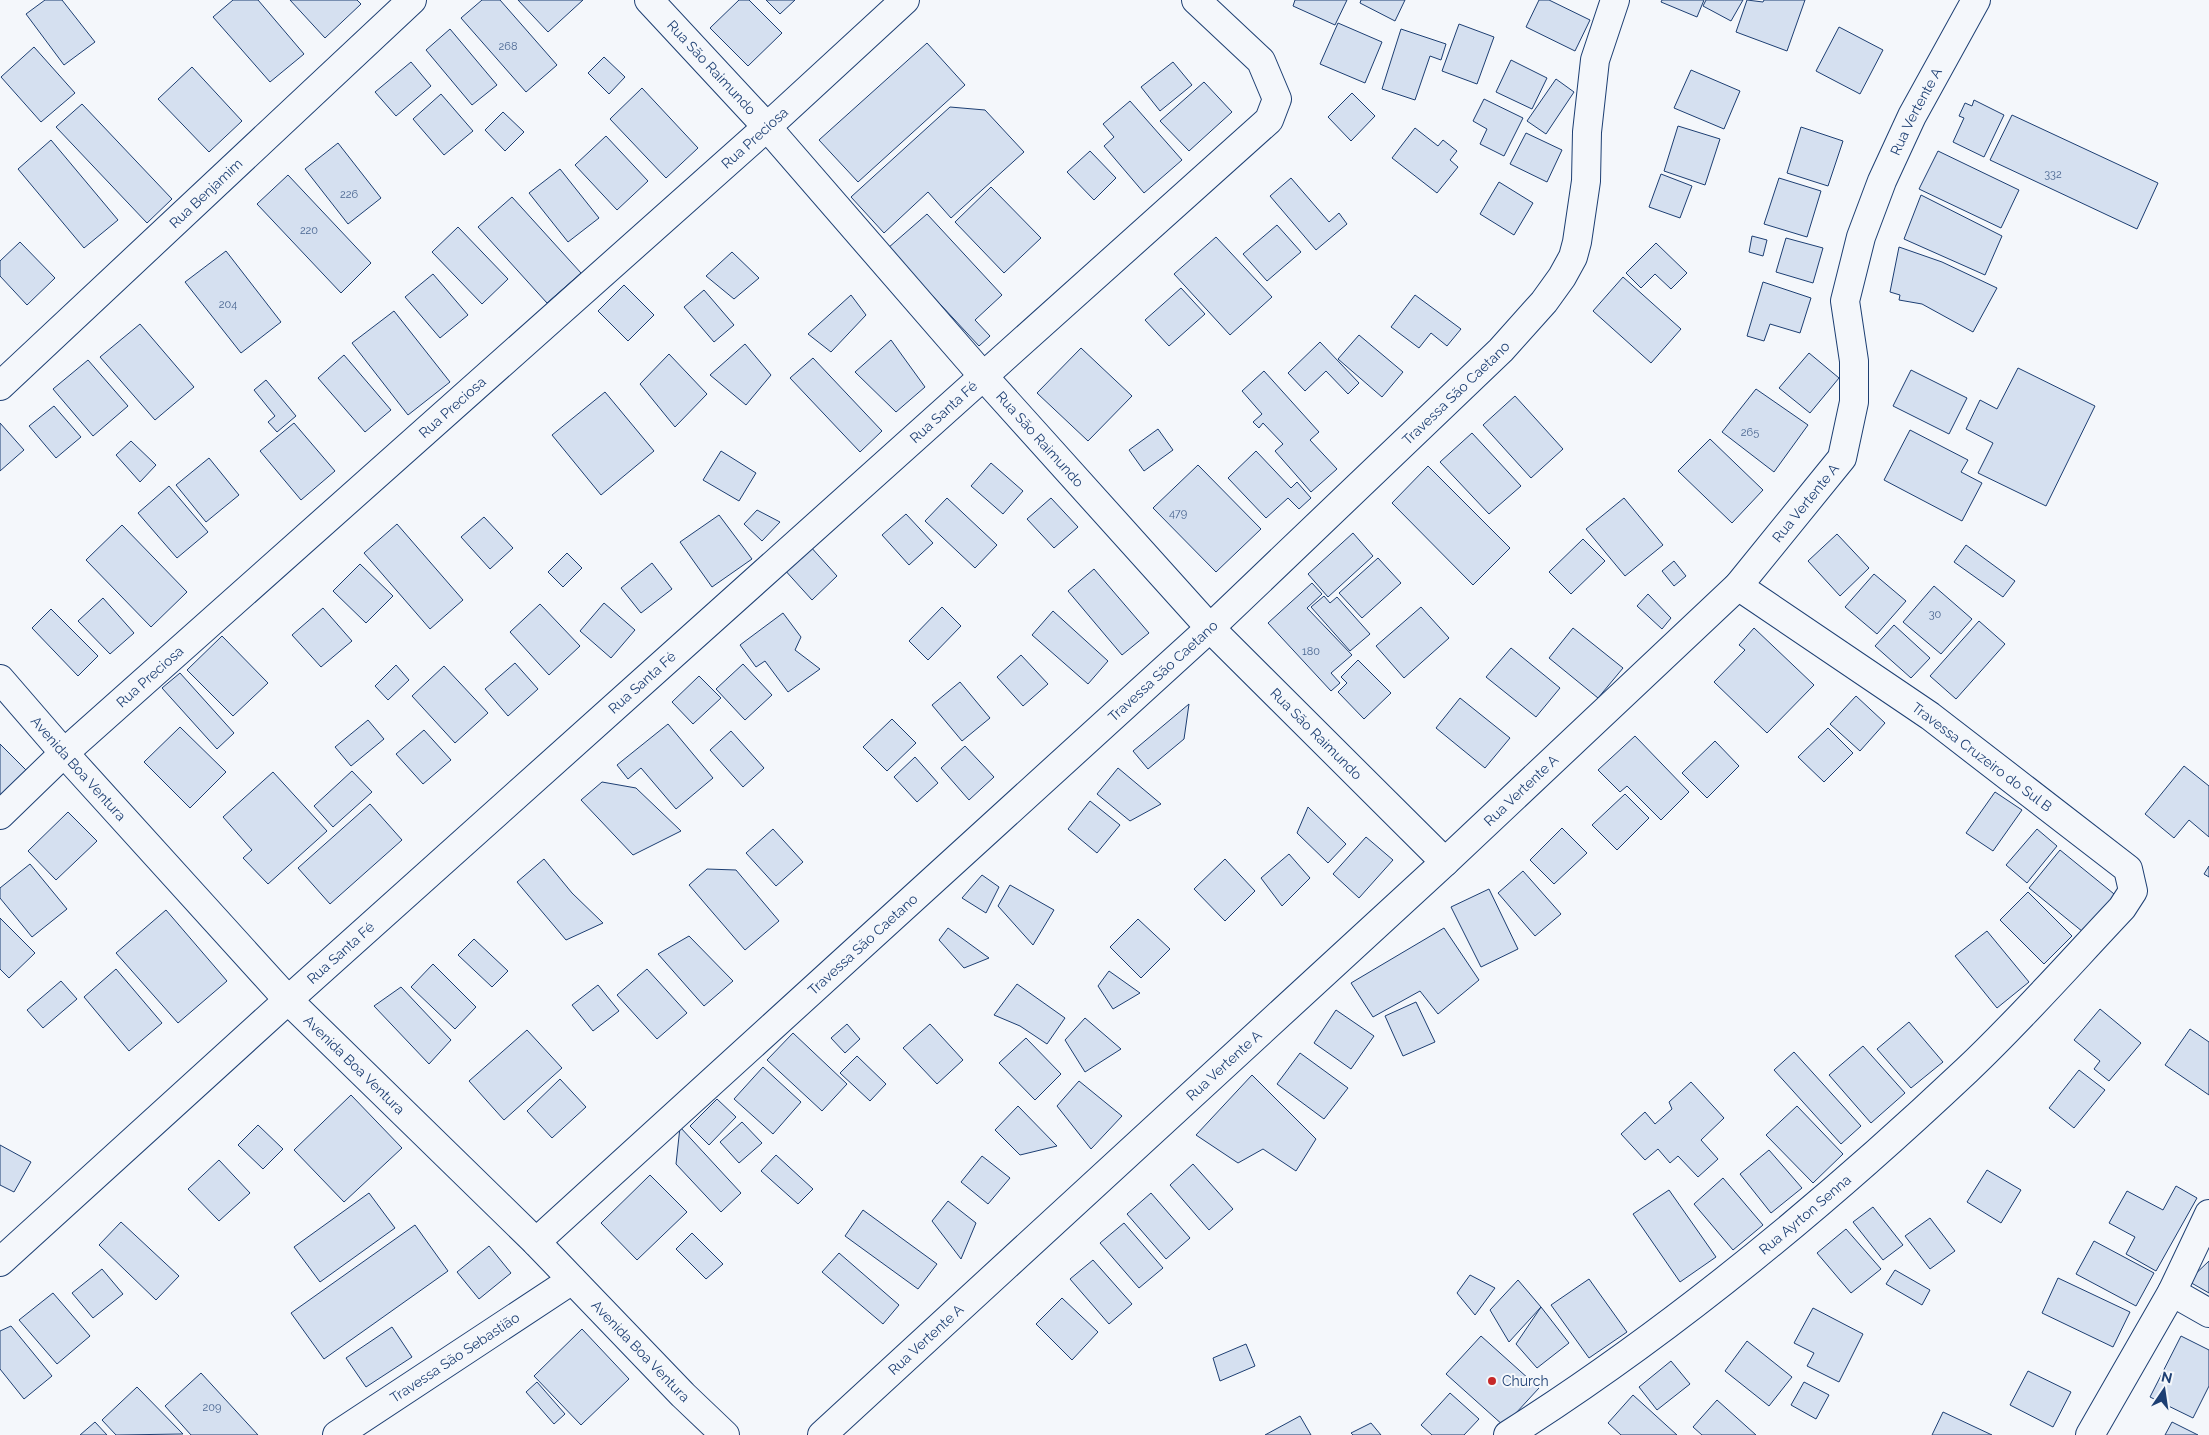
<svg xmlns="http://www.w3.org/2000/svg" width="2209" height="1435" font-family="Raleway,sans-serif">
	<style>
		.building { fill: #d5e0f0; stroke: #1d3f73 }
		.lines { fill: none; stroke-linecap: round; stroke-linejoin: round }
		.street-casing { stroke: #1d3f73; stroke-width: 30 }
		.street { stroke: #f4f7fb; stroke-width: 28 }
		.poi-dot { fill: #c62828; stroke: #f4f7fb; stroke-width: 2 }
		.labels { text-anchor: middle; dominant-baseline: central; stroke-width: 4; stroke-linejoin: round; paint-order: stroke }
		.number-label { font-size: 11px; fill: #4b6792 }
		.street-label { font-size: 14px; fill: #1d3f73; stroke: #f4f7fb }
		.poi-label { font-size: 14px; fill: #1d3f73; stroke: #f4f7fb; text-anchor: start }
	</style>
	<rect width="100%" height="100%" fill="#f4f7fb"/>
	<path class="building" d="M45 0H62L95 42 64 65 26 14Z
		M233 0H258L304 54 270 82 213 17Z
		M290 0H357L361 4 325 38Z
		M482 0H500L557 65 526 92 461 18Z
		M518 0H583L548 32Z
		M739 0H749L782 33 748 66 710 28Z
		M766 0H795L780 14Z
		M1295 0H1347L1335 25 1293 6Z
		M1361 0H1405L1395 21 1360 3Z
		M1539 0H1549L1590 20 1575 51 1526 27Z
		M1662 0H1704L1697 17 1661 2Z
		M1706 0H1743L1731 21 1703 6Z
		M1747 0 1763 2 1764 0H1805L1787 51 1736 32Z
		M1338 23 1382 42 1365 83 1320 64Z
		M1459 24 1494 37 1477 84 1442 71Z
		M1839 27 1883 50 1860 94 1816 71Z
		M450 29 497 85 472 105 426 50Z
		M1401 29 1446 44 1441 60 1430 56 1415 100 1382 89Z
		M927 43 965 85 858 182 819 140Z
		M34 47 75 93 41 122 1 77Z
		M604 57 625 77 609 94 588 73Z
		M1511 60 1547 78 1532 109 1496 92Z
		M411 62 431 86 396 116 375 92Z
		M1173 62 1192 85 1160 111 1141 87Z
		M192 67 242 121 209 152 158 99Z
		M1691 70 1740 91 1724 129 1674 108Z
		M1556 79 1574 92 1546 134 1527 121Z
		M1204 82 1232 112 1189 151 1160 121Z
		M642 88 698 148 666 178 610 119Z
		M1352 93 1375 116 1351 141 1328 117Z
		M441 94 473 131 444 155 413 119Z
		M1484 99 1523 118 1504 156 1480 144 1487 129 1473 121Z
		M1974 100 2004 115 1984 157 1953 142 1964 118 1959 116 1965 103 1972 106Z
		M1130 101 1182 160 1144 193 1104 146 1114 137 1103 124Z
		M82 104 172 199 147 223 56 127Z
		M950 107 985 110 1024 152 951 218 928 192 884 233 851 197Z
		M503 112 524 132 505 151 485 130Z
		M2012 115 2158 183 2137 229 1990 160Z
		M1678 126 1720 139 1705 185 1664 171Z
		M1801 127 1843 141 1828 186 1787 173Z
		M1415 128 1438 146 1443 140 1457 151 1450 160 1458 167 1437 193 1392 158Z
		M1526 133 1562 150 1547 182 1510 164Z
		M606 136 648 181 617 210 575 165Z
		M51 140 118 220 84 248 18 169Z
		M338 143 381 198 348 224 305 169Z
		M1090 151 1116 178 1094 200 1067 172Z
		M1938 151 2019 190 2001 228 1919 189Z
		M560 169 599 218 568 242 529 193Z
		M1661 174 1692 186 1680 218 1649 207Z
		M288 175 371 263 341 293 257 204Z
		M1291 178 1329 222 1339 213 1347 224 1316 250 1270 196Z
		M1779 178 1821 191 1807 237 1764 224Z
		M1499 182 1533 203 1514 235 1480 214Z
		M991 187 1041 238 1004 273 955 222Z
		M1921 195 2002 236 1985 275 1904 239Z
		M512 197 581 273 547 303 478 227Z
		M927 214 1002 295 975 320 990 336 979 346 888 248Z
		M1277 225 1301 252 1267 281 1243 254Z
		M458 227 508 279 482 304 432 252Z
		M1752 236 1767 240 1763 256 1749 252Z
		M1216 237 1272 297 1230 335 1174 274Z
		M1786 238 1823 248 1813 283 1776 272Z
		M20 242 55 278 27 305 0 276V261Z
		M1656 243 1687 273 1671 289 1655 274 1641 288 1626 273Z
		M1899 247 1942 262 1997 288 1973 332 1922 304 1899 300 1900 295 1890 292Z
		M226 251 281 322 241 353 185 282Z
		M732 252 759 278 734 299 706 276Z
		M433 274 468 315 440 338 405 297Z
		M1623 277 1681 329 1651 363 1593 311Z
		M1763 282 1811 298 1800 333 1770 324 1764 341 1747 336Z
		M624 285 654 315 628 341 598 311Z
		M1181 288 1205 314 1169 346 1145 320Z
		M704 290 734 325 714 342 684 307Z
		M851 295 866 315 831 352 808 334Z
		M1415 295 1461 329 1447 346 1431 333 1419 348 1391 327Z
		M394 311 450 382 408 415 352 343Z
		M140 324 194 387 155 420 100 357Z
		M1359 335 1403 372 1382 397 1338 359Z
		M891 340 925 387 896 412 855 372Z
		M1320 342 1359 383 1348 394 1326 371 1305 391 1288 373Z
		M745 344 771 375 746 405 710 375Z
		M1081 348 1132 396 1088 441 1037 393Z
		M1809 353 1839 378 1810 413 1779 388Z
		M669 354 707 394 675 427 640 384Z
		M344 355 391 410 365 432 318 378Z
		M813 358 882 431 860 452 790 378Z
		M88 360 128 406 93 436 53 389Z
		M2018 368 2095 406 2046 506 1978 473 1993 443 1966 429 1980 400 1997 409Z
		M1911 370 1967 398 1949 434 1893 406Z
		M1264 371 1319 432 1310 440 1337 469 1311 492 1275 451 1283 444 1263 423 1259 428 1253 422 1262 414 1242 391Z
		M266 380 296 416 277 432 268 422 275 416 254 390Z
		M1756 389 1808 425 1774 472 1722 432Z
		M605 392 654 451 601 495 552 435Z
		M1515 396 1563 449 1531 478 1483 425Z
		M54 406 81 437 56 458 29 426Z
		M0 423 24 450 0 471Z
		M294 423 335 471 301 500 260 451Z
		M1158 429 1173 450 1144 471 1129 450Z
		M1910 430 1968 460 1961 472 1982 483 1962 521 1884 480Z
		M1472 433 1521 486 1489 514 1440 462Z
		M1710 439 1763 490 1732 523 1678 471Z
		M131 441 156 465 140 482 116 455Z
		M721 451 756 473 739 501 703 480Z
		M1256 451 1291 488 1297 482 1311 498 1299 509 1288 498 1266 518 1228 478Z
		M209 458 239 495 206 522 176 485Z
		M991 463 1023 491 1003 514 971 486Z
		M1198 465 1261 529 1216 572 1153 508Z
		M1428 466 1510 548 1473 585 1392 503Z
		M169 486 208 532 177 558 138 513Z
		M947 498 997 545 975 568 925 521Z
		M1051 498 1078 527 1054 548 1027 519Z
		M1624 498 1663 545 1625 576 1586 529Z
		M757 510 780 522 762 541 744 524Z
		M906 514 933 543 909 565 882 535Z
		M719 515 752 559 712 587 680 542Z
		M484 517 513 548 490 569 461 537Z
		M397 524 463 600 430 629 364 553Z
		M122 525 187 592 151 627 86 560Z
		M1353 533 1373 556 1328 597 1308 574Z
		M1837 534 1869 568 1840 596 1808 561Z
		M1583 539 1605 561 1571 594 1549 572Z
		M809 545 837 576 812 600 783 568Z
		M1966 545 2015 581 2003 597 1954 562Z
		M567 553 582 568 563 587 548 572Z
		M1378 558 1401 583 1362 618 1339 593Z
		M1674 561 1686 576 1674 586 1662 571Z
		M652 563 672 589 641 613 621 588Z
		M360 564 393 596 366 623 333 591Z
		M1094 569 1149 633 1122 655 1068 591Z
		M1874 574 1906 601 1877 634 1845 607Z
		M1312 583 1322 594 1307 608 1352 655 1331 673 1340 683 1331 691 1268 623Z
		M1934 586 1972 619 1941 654 1903 622Z
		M1648 594 1671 618 1662 629 1637 606Z
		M1324 596 1330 603 1337 597 1370 634 1350 651 1311 607Z
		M103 598 134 633 110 654 78 621Z
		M604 603 635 630 611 658 580 631Z
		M540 604 580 646 549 675 510 632Z
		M942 607 961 626 928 660 909 641Z
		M1421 607 1449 638 1404 678 1376 646Z
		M323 608 352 641 321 667 292 635Z
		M51 609 98 656 78 676 32 628Z
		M1053 611 1108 661 1088 684 1032 635Z
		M783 613 801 637 795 650 820 669 788 692 765 661 756 667 740 645Z
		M1979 621 2005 644 1956 699 1930 676Z
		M1894 625 1930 658 1911 678 1875 646Z
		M1573 628 1623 668 1598 698 1549 658Z
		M1754 628 1814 685 1767 733 1714 682 1745 650 1739 645Z
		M222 636 268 683 233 716 187 670Z
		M1511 648 1560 688 1536 717 1486 677Z
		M1021 655 1048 684 1023 706 997 677Z
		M1358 660 1391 693 1364 719 1338 692 1347 683 1341 677Z
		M515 663 538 689 508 716 485 689Z
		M743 664 772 695 745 720 716 689Z
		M396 665 409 680 388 700 375 686Z
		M444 666 488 713 455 743 412 696Z
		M180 673 234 733 217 749 162 688Z
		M699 676 721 698 693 724 672 702Z
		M960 682 990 718 962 741 932 705Z
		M1856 696 1885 723 1860 751 1830 724Z
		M1460 698 1510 738 1485 768 1436 728Z
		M1189 704 1184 739 1148 769 1133 751Z
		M892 719 916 743 887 771 863 747Z
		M368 720 384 739 351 766 335 747Z
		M668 724 713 778 676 809 641 768 628 779 617 765Z
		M180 727 226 772 190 808 144 762Z
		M1828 728 1853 753 1824 782 1798 757Z
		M424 730 451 760 423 784 396 754Z
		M731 731 764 768 743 787 710 750Z
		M1635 736 1689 792 1661 820 1627 786 1620 792 1598 770Z
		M1715 741 1739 766 1707 798 1682 773Z
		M0 744 30 774 4 799 0 795Z
		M965 746 994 777 969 800 941 768Z
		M915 757 938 783 917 802 894 777Z
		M2184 766 2209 786V837L2189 820 2174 838 2145 814Z
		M1118 768 1161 804 1130 821 1097 794Z
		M352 771 372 792 333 827 314 806Z
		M273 772 327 831 268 884 243 858 252 850 223 817Z
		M602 782 636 788 681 831 633 855 581 800Z
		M1995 792 2022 810 1993 851 1966 833Z
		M1625 794 1649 818 1617 850 1592 825Z
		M1090 801 1120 825 1097 853 1068 829Z
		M370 804 402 840 330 904 298 868Z
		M1308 807 1346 844 1328 863 1297 833Z
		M68 812 97 841 56 880 28 851Z
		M1562 828 1587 853 1554 884 1530 860Z
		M773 829 803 862 776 886 746 853Z
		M2037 829 2057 846 2027 883 2006 865Z
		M1366 837 1393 860 1359 898 1333 874Z
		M2060 850 2119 898 2088 936 2029 888Z
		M1289 854 1310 878 1282 906 1261 878Z
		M544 859 572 893 603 923 566 940 517 882Z
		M1225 859 1255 891 1225 921 1194 889Z
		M30 864 67 909 32 937 0 898V888Z
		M2209 866V877L2204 874Z
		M707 869 736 870 779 921 745 950 689 885Z
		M1523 871 1561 914 1535 936 1498 893Z
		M982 875 999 887 986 913 962 898Z
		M1010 885 1054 910 1033 945 998 906Z
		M1489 889 1518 949 1481 967 1451 907Z
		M2028 892 2072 936 2044 964 2000 920Z
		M166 910 227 981 178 1023 116 953Z
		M0 918 35 953 9 978 0 969Z
		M1138 919 1170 949 1141 978 1110 947Z
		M948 928 989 958 964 968 939 940Z
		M1444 928 1479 980 1438 1014 1420 991 1373 1017 1351 983Z
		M1987 931 2029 982 1997 1008 1955 956Z
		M689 936 733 981 704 1006 658 954Z
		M474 939 508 971 492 987 458 955Z
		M433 964 476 1007 455 1029 411 987Z
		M116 969 162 1023 129 1051 84 997Z
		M647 969 687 1013 657 1039 617 995Z
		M1109 971 1140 993 1113 1009 1098 986Z
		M61 981 77 999 43 1028 27 1010Z
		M1017 984 1065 1018 1047 1044 1020 1026 994 1015Z
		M598 985 619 1011 593 1031 572 1005Z
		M401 987 451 1040 429 1064 374 1006Z
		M1416 1002 1435 1042 1403 1056 1385 1016Z
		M2100 1009 2141 1043 2109 1081 2094 1069 2100 1061 2074 1040Z
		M1336 1010 1374 1036 1351 1069 1314 1043Z
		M1085 1018 1121 1049 1085 1072 1065 1040Z
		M1909 1022 1943 1062 1911 1088 1877 1049Z
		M847 1024 860 1039 845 1053 831 1038Z
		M930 1024 963 1060 937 1084 903 1048Z
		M2190 1029 2209 1042V1095L2165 1065Z
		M527 1030 562 1068 504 1120 469 1081Z
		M793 1033 847 1084 822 1111 767 1060Z
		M1026 1038 1061 1074 1035 1100 999 1063Z
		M1863 1046 1905 1093 1871 1123 1829 1075Z
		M1794 1052 1861 1126 1841 1144 1774 1070Z
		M1300 1053 1348 1088 1324 1119 1277 1084Z
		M857 1056 886 1084 870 1101 840 1073Z
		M763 1067 801 1102 773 1134 734 1099Z
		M2079 1070 2105 1090 2074 1128 2049 1108Z
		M1252 1075 1316 1139 1296 1171 1263 1149 1238 1163 1196 1135Z
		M560 1079 586 1107 552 1138 527 1111Z
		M1079 1081 1122 1116 1091 1149 1057 1106Z
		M1691 1082 1724 1118 1701 1140 1718 1159 1698 1177 1678 1156 1670 1163 1658 1149 1645 1160 1621 1134 1645 1112 1655 1124 1672 1109 1669 1102Z
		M351 1095 402 1148 344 1202 294 1150Z
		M717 1099 736 1117 709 1145 690 1126Z
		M1018 1106 1057 1146 1020 1155 995 1130Z
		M1797 1106 1843 1154 1813 1183 1766 1135Z
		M742 1122 762 1143 739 1163 720 1142Z
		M258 1125 283 1149 263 1169 238 1145Z
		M680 1127 741 1193 721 1212 676 1164Z
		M0 1145 31 1162 14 1192 0 1185Z
		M1769 1150 1802 1188 1771 1213 1740 1174Z
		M776 1155 813 1189 798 1204 761 1171Z
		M982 1156 1010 1178 988 1204 961 1182Z
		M219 1160 250 1193 219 1221 188 1189Z
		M1193 1164 1233 1209 1209 1230 1170 1185Z
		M1987 1170 2021 1190 2001 1223 1967 1202Z
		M650 1175 687 1212 637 1260 601 1223Z
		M1723 1178 1763 1225 1733 1250 1694 1204Z
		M2176 1186 2197 1198 2156 1271 2126 1254 2135 1237 2109 1223 2127 1191 2163 1210Z
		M1669 1190 1716 1257 1680 1282 1633 1214Z
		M369 1193 395 1228 320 1282 294 1247Z
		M1151 1193 1190 1238 1166 1259 1127 1214Z
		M948 1201 976 1223 961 1259 932 1221Z
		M1873 1207 1903 1245 1883 1260 1853 1222Z
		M863 1210 937 1264 918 1289 845 1236Z
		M1930 1218 1955 1251 1930 1269 1905 1236Z
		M121 1222 179 1276 156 1300 99 1245Z
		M1124 1223 1163 1268 1139 1288 1100 1243Z
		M415 1225 448 1271 324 1359 291 1313Z
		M1846 1229 1881 1269 1851 1293 1817 1253Z
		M692 1233 723 1264 706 1279 676 1249Z
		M2094 1241 2154 1273 2136 1306 2076 1274Z
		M489 1246 511 1273 479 1299 457 1272Z
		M839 1253 899 1305 883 1324 822 1272Z
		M1093 1260 1132 1304 1109 1324 1070 1279Z
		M2209 1261V1293L2188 1281Z
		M102 1269 123 1294 93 1318 72 1293Z
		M1895 1270 1930 1290 1922 1305 1886 1284Z
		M1470 1275 1495 1288 1475 1315 1457 1293Z
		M2058 1278 2130 1312 2113 1347 2042 1313Z
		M1589 1279 1627 1332 1589 1358 1551 1305Z
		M1518 1280 1541 1307 1509 1342 1490 1310Z
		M53 1293 90 1336 57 1364 19 1320Z
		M1062 1298 1098 1332 1072 1360 1036 1324Z
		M1541 1307 1569 1343 1537 1368 1516 1344Z
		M1813 1308 1863 1334 1839 1382 1807 1366 1814 1353 1794 1343Z
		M11 1326 52 1376 24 1399 0 1369V1331Z
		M392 1327 412 1357 366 1387 346 1358Z
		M582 1329 629 1379 581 1425 534 1376Z
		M1481 1336 1539 1388 1504 1426 1446 1374Z
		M2181 1336 2209 1350V1386L2193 1418 2150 1397Z
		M1747 1341 1792 1377 1769 1406 1725 1371Z
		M1246 1344 1255 1366 1220 1381 1213 1358Z
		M1671 1361 1690 1384 1657 1410 1639 1387Z
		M2028 1371 2071 1392 2053 1427 2010 1405Z
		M201 1373 258 1435H191L165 1406Z
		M537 1382 565 1414 554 1424 526 1392Z
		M1804 1382 1829 1395 1816 1419 1791 1405Z
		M137 1387 183 1434 116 1435 102 1420Z
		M1450 1393 1479 1419 1464 1435H1432L1421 1425Z
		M1633 1395 1677 1435H1621L1608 1423Z
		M1717 1400 1756 1435H1702L1693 1427Z
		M1943 1412 1992 1435H1932Z
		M1300 1416 1311 1435H1265Z
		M95 1422 107 1435H80Z
		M2172 1422 2198 1435H2165Z
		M1371 1423 1381 1435H1353L1351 1433Z"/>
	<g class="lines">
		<g class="street-casing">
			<g id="street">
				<path id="s1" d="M649 0 767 127 984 377 1210 628 1445 862"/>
				<path id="s2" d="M0 386 412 0"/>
				<path id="s3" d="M0 679 64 753 288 1000 536 1242 683 1395 725 1435"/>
				<path id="s4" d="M0 815 64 753 767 127 905 0"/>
				<path id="s5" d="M536 1242 1210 628 1501 350 1544 302 1562 277 1573 257 1577 242 1586 181 1587 132 1595 60 1615 0"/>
				<path id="s6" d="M0 1262 288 1000 1269 120 1277 99 1261 61 1196 0"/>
				<path d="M2172 1292 2209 1313"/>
				<path id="s7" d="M337 1435 572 1280"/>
				<path id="s8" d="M822 1435 1445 862 1738 586 1842 458 1854 402V361L1845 301 1861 237 1882 181 1912 116 1976 0"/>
				<path id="s9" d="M1508 1435C1672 1331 1826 1203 1967 1070 2021 1019 2071 962 2122 908L2133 891 2128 869 1930 716 1738 586"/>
				<path d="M2090 1435 2172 1292 2209 1214"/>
			</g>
		</g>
		<use href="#street" class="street"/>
	</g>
	<circle class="poi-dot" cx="1492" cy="1381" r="5"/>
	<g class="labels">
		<g class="number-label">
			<text x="508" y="46">268</text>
			<text x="2053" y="174">332</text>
			<text x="349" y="194">226</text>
			<text x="309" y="230">220</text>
			<text x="228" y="304">204</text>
			<text x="1750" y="432">265</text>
			<text x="1178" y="513">479</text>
			<text x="1935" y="614">30</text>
			<text x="1311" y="651">180</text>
			<text x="212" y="1407">209</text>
		</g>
		<g class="street-label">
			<text stroke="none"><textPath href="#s1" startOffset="92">Rua São Raimundo</textPath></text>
			<text stroke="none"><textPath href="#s8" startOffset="1776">Rua Vertente A</textPath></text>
			<text stroke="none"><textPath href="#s4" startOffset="1014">Rua Preciosa</textPath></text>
			<text stroke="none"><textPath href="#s2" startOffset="282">Rua Benjamim</textPath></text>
			<text stroke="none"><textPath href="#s5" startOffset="1252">Travessa São Caetano</textPath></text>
			<text stroke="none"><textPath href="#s4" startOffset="609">Rua Preciosa</textPath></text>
			<text stroke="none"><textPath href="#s6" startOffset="1270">Rua Santa Fé</textPath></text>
			<text stroke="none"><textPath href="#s1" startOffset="588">Rua São Raimundo</textPath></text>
			<text stroke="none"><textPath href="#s8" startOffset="1356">Rua Vertente A</textPath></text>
			<text stroke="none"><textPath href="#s5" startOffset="848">Travessa São Caetano</textPath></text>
			<text stroke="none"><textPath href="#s4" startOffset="204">Rua Preciosa</textPath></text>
			<text stroke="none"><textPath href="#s6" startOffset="865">Rua Santa Fé</textPath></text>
			<text stroke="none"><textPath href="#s1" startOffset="992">Rua São Raimundo</textPath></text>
			<text transform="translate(1982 757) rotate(37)">Travessa Cruzeiro do Sul B</text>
			<text stroke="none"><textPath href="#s3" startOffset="119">Avenida Boa Ventura</textPath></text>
			<text stroke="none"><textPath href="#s8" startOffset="951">Rua Vertente A</textPath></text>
			<text stroke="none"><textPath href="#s5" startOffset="442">Travessa São Caetano</textPath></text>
			<text stroke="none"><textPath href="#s6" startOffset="460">Rua Santa Fé</textPath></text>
			<text stroke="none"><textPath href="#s3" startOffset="524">Avenida Boa Ventura</textPath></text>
			<text stroke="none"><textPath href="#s8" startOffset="546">Rua Vertente A</textPath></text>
			<text stroke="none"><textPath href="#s9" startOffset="370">Rua Ayrton Senna</textPath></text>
			<text stroke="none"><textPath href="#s8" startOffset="141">Rua Vertente A</textPath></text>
			<text stroke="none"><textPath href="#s3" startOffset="929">Avenida Boa Ventura</textPath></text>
			<text stroke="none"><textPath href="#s7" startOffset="141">Travessa São Sebastião</textPath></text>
		</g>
		<g class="poi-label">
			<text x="1502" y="1381">Church</text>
		</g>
	</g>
	<g transform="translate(2164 1390) rotate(13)" stroke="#f4f7fb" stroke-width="4" paint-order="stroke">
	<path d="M0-4L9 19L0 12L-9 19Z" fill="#1d3f73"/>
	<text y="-8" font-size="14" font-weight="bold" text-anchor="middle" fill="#1d3f73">N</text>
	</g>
</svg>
